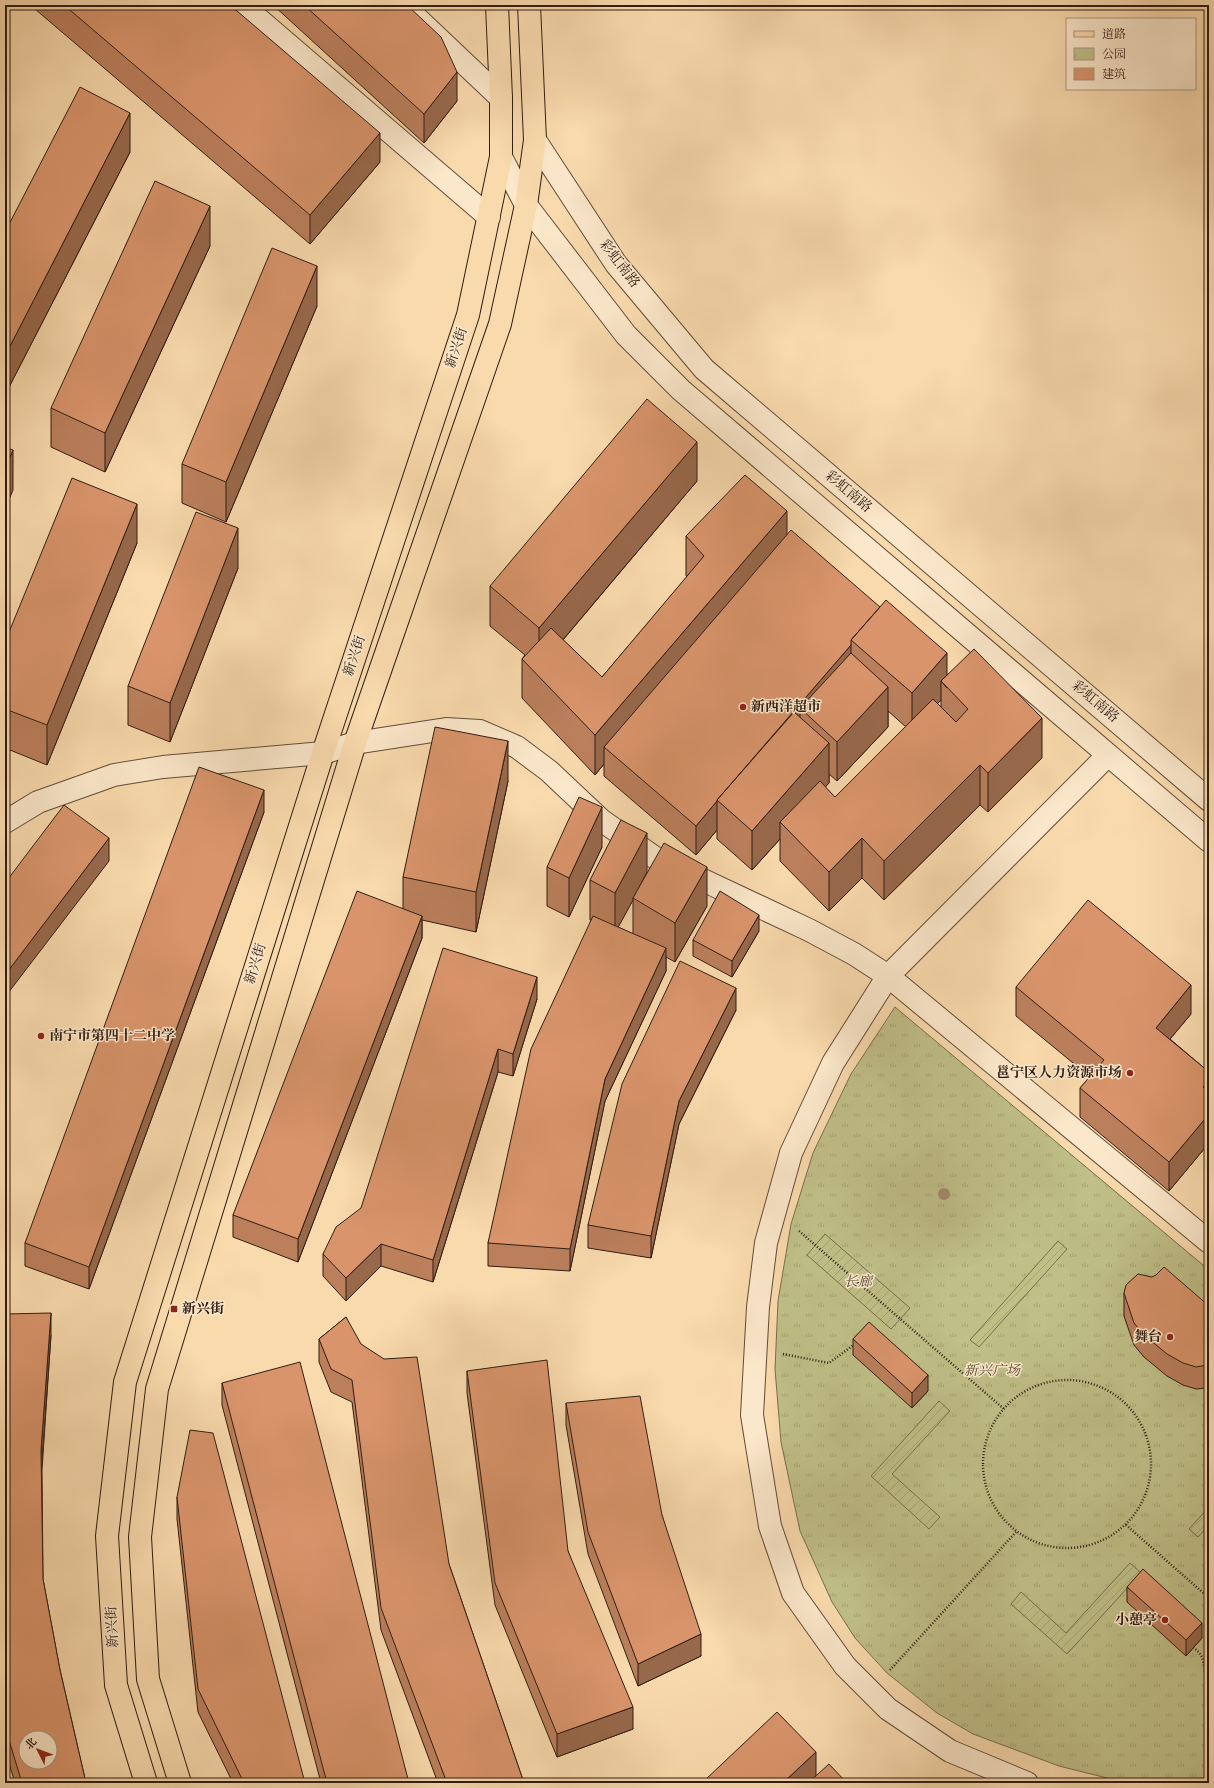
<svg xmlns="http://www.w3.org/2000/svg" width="1214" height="1788" font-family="Vollkorn,'Noto Serif SC',serif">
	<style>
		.park { fill: url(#park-tufts); stroke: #786e4e }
		.garden { fill: url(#garden-furrows); stroke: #786e4e }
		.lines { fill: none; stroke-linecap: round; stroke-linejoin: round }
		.minor-casing { stroke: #624c3a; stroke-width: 24 }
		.major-casing { stroke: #2f1d14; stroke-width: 24 }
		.path { stroke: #2f1d14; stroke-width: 2.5; stroke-dasharray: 1 2; stroke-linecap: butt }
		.minor { stroke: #fbe7ca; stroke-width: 22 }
		.major { stroke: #f9daad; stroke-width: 22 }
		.tree { fill: #a28d6c }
		.wall { fill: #bb7f5c; stroke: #2f1d14; fill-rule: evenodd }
		.shaded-wall { fill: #98684b; stroke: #2f1d14 }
		.building { fill: #d9946b; stroke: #2f1d14; fill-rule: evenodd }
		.poi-dot { fill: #8f2418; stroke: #fbe7ca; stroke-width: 1.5 }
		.labels { text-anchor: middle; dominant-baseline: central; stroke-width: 3; stroke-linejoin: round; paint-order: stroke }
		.street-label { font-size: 14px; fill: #2f1d14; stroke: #fbe7ca }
		.poi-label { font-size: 14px; font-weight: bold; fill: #2f1d14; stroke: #fbe7ca; text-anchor: start }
		.park-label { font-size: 14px; font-style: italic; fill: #5a4e37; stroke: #fbe7ca }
	</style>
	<defs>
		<pattern id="park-tufts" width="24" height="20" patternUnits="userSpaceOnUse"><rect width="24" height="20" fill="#c0bf88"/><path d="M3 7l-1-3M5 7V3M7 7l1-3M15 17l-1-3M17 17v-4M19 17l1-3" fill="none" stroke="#a5a474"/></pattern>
		<pattern id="garden-furrows" width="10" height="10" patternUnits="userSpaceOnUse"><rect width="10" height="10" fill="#c0bf88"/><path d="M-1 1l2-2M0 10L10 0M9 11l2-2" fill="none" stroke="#a5a474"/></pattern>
	</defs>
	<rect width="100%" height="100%" fill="#f9daad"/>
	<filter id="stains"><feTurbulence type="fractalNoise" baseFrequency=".005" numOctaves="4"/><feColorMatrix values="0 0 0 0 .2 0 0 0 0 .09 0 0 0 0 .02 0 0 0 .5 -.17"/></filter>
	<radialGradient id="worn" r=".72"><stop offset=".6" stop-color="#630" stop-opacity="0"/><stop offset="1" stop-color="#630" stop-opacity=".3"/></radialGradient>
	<path class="park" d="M895 1007 1209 1270V1783H1127L1059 1766 973 1734 937 1713 887 1673 855 1638 832 1602 800 1531 781 1442 775 1369 778 1301 791 1224 813 1153 851 1074Z"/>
	<path class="garden" d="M825 1234 910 1308 891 1329 807 1255Z
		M1058 1241 1067 1249 979 1347 970 1340Z
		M939 1401 950 1411 892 1474 940 1517 929 1529 871 1476Z
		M1209 1507V1525L1198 1537 1189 1529Z
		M1130 1563 1141 1573 1067 1654 1011 1604 1021 1592 1066 1633Z"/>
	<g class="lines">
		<g class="minor-casing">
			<path id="minor" d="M242 5 489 217
				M403 5 501 98
				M535 140 616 264 704 369 1209 800
				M501 157 526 205 626 335 681 390 1209 841
				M5 822 38 802 114 775 163 767 323 753 355 743 446 729 480 731 517 747 549 771 601 820 654 857 809 930 854 954 888 976 1209 1242
				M1027 1783 950 1751 888 1709 845 1666 793 1593 770 1526 752 1415 758 1307 766 1243 791 1153 833 1063 888 976 1108 755"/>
		</g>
		<g class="major-casing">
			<path id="major" d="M146 1783 116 1685 107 1536 125 1382 323 753 468 315 501 157V98L497 5
				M180 1783 148 1679 140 1537 157 1389 355 743 500 324 526 205 535 140 529 5"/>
		</g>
		<path class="path" d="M799 1231 1004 1409
			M783 1354 829 1363 855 1344
			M983 1464a84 84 0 1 1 168 0a84 84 0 1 1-168 0Z
			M1126 1525 1209 1598
			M1191 1645C1196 1650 1202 1654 1203 1661 1207 1675 1204 1689 1209 1706
			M890 1670 1016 1532"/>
		<use href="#minor" class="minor"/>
		<use href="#major" class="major"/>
	</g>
	<circle class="tree" cx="944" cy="1194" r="6"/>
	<path class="wall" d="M35 5H230L380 162 310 244 35 9Z
		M273 5H407L457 101 424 143Z
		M130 152 7 391 5 390V232Z
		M210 246 105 472 51 447V408Z
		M317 306 226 522 182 503V464Z
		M697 481 563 640 602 677 687 577 686 576V536H787L1042 758 988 812 980 805 884 900 862 878 829 911 780 861V839L752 870 717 839V830L696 855 604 776V764L595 775 522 698V659L525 655 490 626V586ZM941 700V707L937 704ZM888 711 906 727 835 797 825 787 829 783V774L837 781 888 727Z
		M137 543 47 765 5 748V642Z
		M238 568 170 742 128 725V686Z
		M508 781 476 932 422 920V938L298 1262 233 1237V1215L403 909V877Z
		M264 812 89 1289 25 1266V1243Z
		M602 847 569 917 547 906V867Z
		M647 872 643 881 707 906 675 962 666 957V971L605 1101 570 1271 488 1266V1243L591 920H590V880ZM633 900V934L618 927Z
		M759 931 732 977 693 956V940Z
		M1016 987 1191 1014 1170 1039 1209 1072V1143L1169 1191 1080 1117V1088L1090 1077 1016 1016Z
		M537 999 513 1076 498 1072 433 1282 381 1266 346 1301 323 1276V1254Z
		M736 1010 679 1124 651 1258 588 1248V1225Z
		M1124 1293 1209 1306 1207 1388 1196 1389 1183 1385 1167 1376 1144 1357 1134 1345 1124 1316Z
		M5 1314 51 1335 42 1470 43 1579 60 1670 86 1783H15L5 1750Z
		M346 1317 449 1564 524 1783H438L381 1630 352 1402 331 1392 319 1362V1339Z
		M853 1339 928 1391 912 1408 853 1355Z
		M467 1371 568 1551 633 1729 557 1757 495 1605 467 1393Z
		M222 1383 409 1783H321L222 1405Z
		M566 1403 662 1515 701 1656 638 1686 588 1554 566 1425Z
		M177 1497 305 1783H233L198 1712 177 1519Z
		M1127 1587 1202 1638 1186 1656 1127 1602Z"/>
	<path class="shaded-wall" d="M457 72V101L424 143V114Z
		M130 113V152L7 391V352Z
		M380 133V162L310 244V215Z
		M210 206V246L105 472V433Z
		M317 266V306L226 522V482Z
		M697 442V481L539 668V628Z
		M13 450V490L5 509V469Z
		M137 504V543L47 765V725Z
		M787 511V550L604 747V764L595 775V735Z
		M238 528V568L170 742V703Z
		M851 645V674L800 708V734L717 800Z
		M947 653V688L941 681V700L912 732V693Z
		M888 687V727L837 781V742Z
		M1042 718V758L988 812V773Z
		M508 741V781L476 932V892Z
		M829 743V783L788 830 780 822V839L752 870V831Z
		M980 765V805L884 900V861Z
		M264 790V812L89 1289V1267Z
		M717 801V830L696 855V826Z
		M602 807V847L569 917V878Z
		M647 833V872L633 899V898V900L615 933V893Z
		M109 838V861L5 997V975Z
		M862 838V878L829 911V872Z
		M707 867V906L675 962V923Z
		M759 915V931L732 977V961Z
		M422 916V938L298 1262V1239Z
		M666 948V971L605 1101 570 1271V1249L605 1079Z
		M537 977V999L513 1076V1054Z
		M1191 985V1014L1156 1056V1028Z
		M736 988V1010L679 1124 651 1258V1236L679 1101Z
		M498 1049V1072L433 1282V1260Z
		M1209 1080V1109L1203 1087Z
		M1209 1114V1143L1169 1191V1162Z
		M381 1244V1266L346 1301V1278Z
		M51 1313V1335L41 1473V1450Z
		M1209 1364V1387L1207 1388V1365Z
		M928 1375V1391L912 1408V1393Z
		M1202 1623V1638L1186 1656V1640Z
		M701 1634V1656L638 1686V1664Z
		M633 1707V1729L557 1757V1734Z
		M816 1752V1783H787V1779Z"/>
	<path class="building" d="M64 5H230L380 133 310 215Z
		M304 5H407L441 37 457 72 424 114Z
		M80 87 130 113 7 352 5 351V232Z
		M155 181 210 206 105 433 51 408Z
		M272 248 317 266 226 482 182 464Z
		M647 399 697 442 539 628 490 586Z
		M5 447 13 450 5 469Z
		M745 475 787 511 595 735 522 659 551 628 602 677 704 556 686 536Z
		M72 478 137 504 47 725 5 709V642Z
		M196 512 238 528 170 703 128 686Z
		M791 530 880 607 851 640V645L717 800V801L696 826 604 747Z
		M886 600 947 653 912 693 851 640Z
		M974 649 1042 718 988 773 980 765 884 861 862 838 829 872 780 822 820 781 835 797 933 699 956 722 968 709 941 681Z
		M851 653 888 687 837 742 800 708Z
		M794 712 829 743 752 831 717 800Z
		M435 727 508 741 476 892 403 877Z
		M199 767 264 790 89 1267 25 1243Z
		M579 797 602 807 569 878 547 867Z
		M64 805 109 838 5 975V883Z
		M621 820 647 833 615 893 590 880Z
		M664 843 707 867 675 923 633 898Z
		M357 891 422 916 298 1239 233 1215Z
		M720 891 759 915 732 961 693 940Z
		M1088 900 1191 985 1156 1028 1209 1072V1080L1203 1087 1209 1092V1114L1169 1162 1080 1088 1104 1060 1016 987Z
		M593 916 666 948 605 1079 570 1249 488 1243 531 1049Z
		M443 948 537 977 513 1054 498 1049 433 1260 381 1244 346 1278 323 1254 336 1227 361 1208Z
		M680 961 736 988 679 1101 651 1236 588 1225 622 1084Z
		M1164 1267 1209 1306V1364L1207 1365 1196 1367 1183 1363 1167 1354 1144 1335 1134 1323 1124 1293 1126 1285 1138 1274 1152 1277 1156 1275Z
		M51 1313 41 1450 43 1579 60 1670 86 1783H22L5 1727V1314ZM26 1738H50V1762H26Z
		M346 1317 361 1344 384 1359 417 1357 449 1564 524 1783H447L381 1608 352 1380 331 1369 319 1339Z
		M869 1322 928 1375 912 1393 853 1339Z
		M547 1360 568 1551 633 1707 557 1734 495 1583 467 1371Z
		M300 1362 409 1783H327L222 1383Z
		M640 1396 662 1515 701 1634 638 1664 588 1532 566 1403Z
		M190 1430 213 1433 305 1783H244L198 1689 177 1497Z
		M1143 1569 1202 1623 1186 1640 1127 1587Z
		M777 1712 816 1752 787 1779 791 1783H706L704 1781Z
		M829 1764 847 1783H808Z"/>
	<g class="poi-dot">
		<circle cx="743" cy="707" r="4"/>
		<circle cx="41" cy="1036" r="4"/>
		<circle cx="1130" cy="1073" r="4"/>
		<rect x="170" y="1305" width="8" height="8" rx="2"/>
		<circle cx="1170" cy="1337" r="4"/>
		<circle cx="1165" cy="1620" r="4"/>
	</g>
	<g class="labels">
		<g class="street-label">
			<text transform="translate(619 264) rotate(53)">彩虹南路</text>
			<text transform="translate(457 348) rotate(-72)">新兴街</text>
			<text transform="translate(848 492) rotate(40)">彩虹南路</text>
			<text transform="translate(355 656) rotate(-72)">新兴街</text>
			<text transform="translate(1095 702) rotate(40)">彩虹南路</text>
			<text transform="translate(256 964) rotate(-73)">新兴街</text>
			<text transform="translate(113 1627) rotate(-93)">新兴街</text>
		</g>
		<g class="poi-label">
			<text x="751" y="707">新西洋超市</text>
			<text x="49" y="1036">南宁市第四十二中学</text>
			<text x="1122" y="1073" text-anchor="end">邕宁区人力资源市场</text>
			<text x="182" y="1309">新兴街</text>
			<text x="1162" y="1337" text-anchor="end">舞台</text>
			<text x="1157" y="1620" text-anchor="end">小憩亭</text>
		</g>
		<g class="park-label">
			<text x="858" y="1282">长廊</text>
			<text x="992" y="1371">新兴广场</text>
		</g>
	</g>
	<rect width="1214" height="1788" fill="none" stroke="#f9daad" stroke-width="20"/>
	<rect x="6" y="6" width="1202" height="1776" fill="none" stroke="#2f1d14" stroke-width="2"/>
	<rect x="10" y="10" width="1194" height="1768" fill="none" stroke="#2f1d14"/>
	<rect x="1066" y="18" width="130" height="72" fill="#fbe7ca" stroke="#a99681"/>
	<rect x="1074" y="31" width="20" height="6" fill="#f9daad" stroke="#a99681"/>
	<text x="1102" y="38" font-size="12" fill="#2f1d14">道路</text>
	<rect x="1074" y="48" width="20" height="12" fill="url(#park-tufts)" stroke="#a99681"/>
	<text x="1102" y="58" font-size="12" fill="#2f1d14">公园</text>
	<rect x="1074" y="68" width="20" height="12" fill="#d9946b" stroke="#a99681"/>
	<text x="1102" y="78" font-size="12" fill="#2f1d14">建筑</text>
	<g transform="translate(38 1750) rotate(312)"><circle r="19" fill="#fbe7ca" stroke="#a99681"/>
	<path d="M0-3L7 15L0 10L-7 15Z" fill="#8f2418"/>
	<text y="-6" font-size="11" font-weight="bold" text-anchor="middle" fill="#2f1d14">北</text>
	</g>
	<rect width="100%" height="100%" filter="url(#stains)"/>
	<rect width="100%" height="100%" fill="url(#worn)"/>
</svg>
